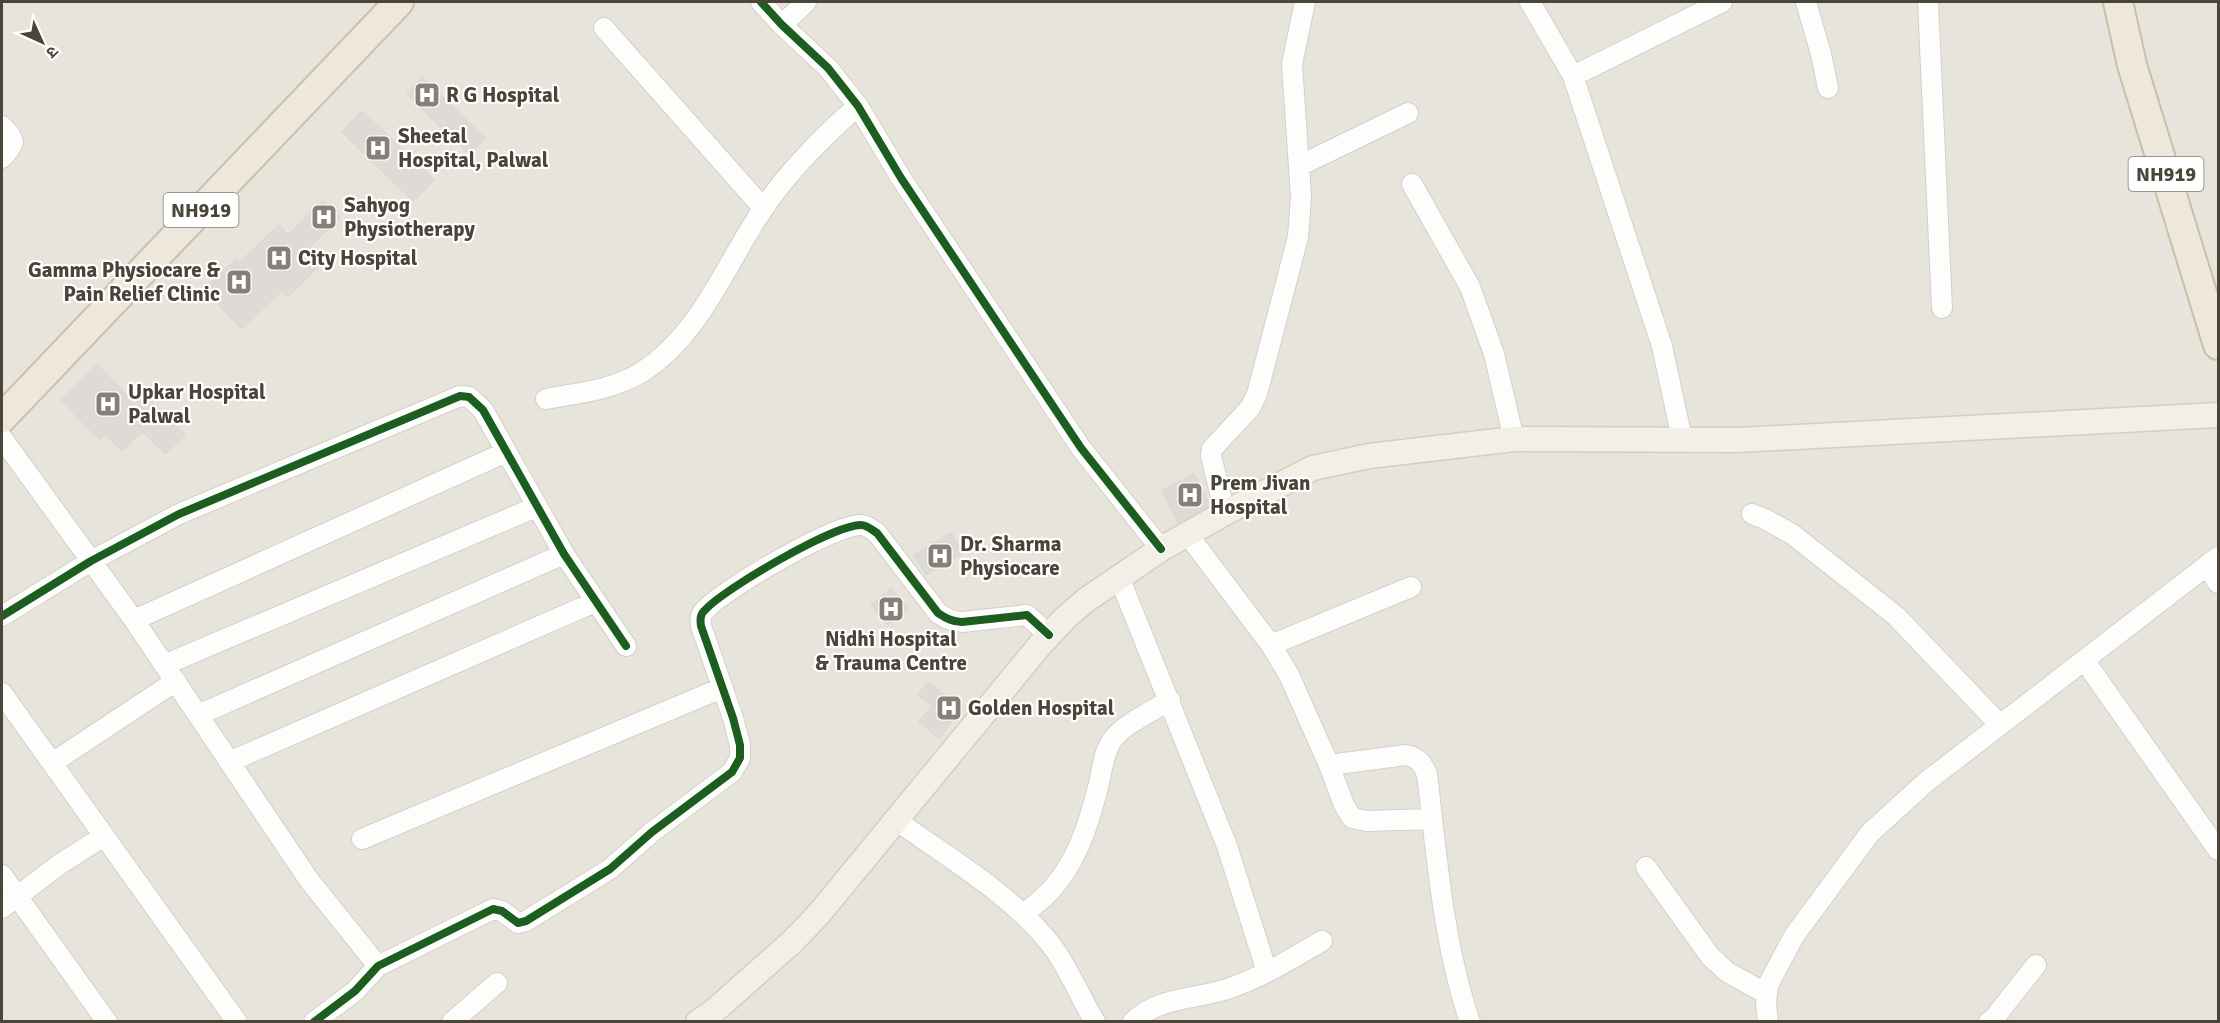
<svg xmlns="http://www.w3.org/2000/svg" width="2220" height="1023" font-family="Signika,'Noto Sans Devanagari',sans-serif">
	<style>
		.residential { fill: #e7e4dc }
		.building { fill: #dedbd6; stroke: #dcd9d4; stroke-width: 1.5 }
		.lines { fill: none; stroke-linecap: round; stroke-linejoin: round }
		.minor-casing { stroke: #d2d0cb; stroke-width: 22 }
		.major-casing { stroke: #d6cebb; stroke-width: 27 }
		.highway-casing { stroke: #ccbfa9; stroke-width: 32 }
		.minor { stroke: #fdfdfc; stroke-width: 20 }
		.major { stroke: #f2efe6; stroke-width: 24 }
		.highway { stroke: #ede8db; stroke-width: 28 }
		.cycleway-casing { stroke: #fff; stroke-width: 11 }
		.cycleway { stroke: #1b5e20; stroke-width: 8 }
		.labels { text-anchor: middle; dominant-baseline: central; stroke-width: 4.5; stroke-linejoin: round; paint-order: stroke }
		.shield { fill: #fff; stroke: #817c74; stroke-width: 1.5 }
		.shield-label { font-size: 20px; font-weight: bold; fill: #4b4439 }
		.poi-label { font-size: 21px; font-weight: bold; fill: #4b4439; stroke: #fff; text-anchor: start }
	</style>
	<rect width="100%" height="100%" fill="#f4f2ee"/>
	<path class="residential" d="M2 2H2218V1021H2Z"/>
	<path class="building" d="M422 77 485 138 469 154 407 94Z
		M362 111 434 180 413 201 342 132Z
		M323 201 340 218 304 252 318 267 288 296 282 290 242 329 204 289 237 258 240 262 279 225 288 235Z
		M97 365 135 404 145 395 185 435 165 454 143 431 122 451 105 434 100 440 61 400Z
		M1194 474 1210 505 1178 523 1162 490Z
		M951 533 963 553 926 575 914 555Z
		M891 588 908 608 888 625 871 605Z
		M928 682 962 709 939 738 919 722 932 706 918 695Z"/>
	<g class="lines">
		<g class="minor-casing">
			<path id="minor" d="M761 2 782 25 828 68 858 106 901 178 1081 448 1161 549
				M1530 2 1573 76 1662 346 1682 439
				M1806 2 1821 54 1828 88
				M1928 2 1942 308
				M782 25 806 2
				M604 28 763 208
				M1573 76 1722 2
				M2 126 10 135 13 142 9 150 2 158
				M1299 166 1408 113
				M1412 184 1470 287 1494 354 1514 439
				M546 399C578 393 613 390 642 372 701 334 725 265 763 209 787 173 825 134 858 106
				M2 438 134 620 309 880 378 966
				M1225 513 1211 456 1212 449 1250 408 1257 394 1298 237 1301 197 1292 64 1305 2
				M1752 514 1765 519 1792 534 1896 616 2000 725
				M1188 535 1271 645 1289 675 1329 765 1406 755C1418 757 1422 763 1427 774 1437 857 1443 943 1470 1022
				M2207 565 2218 583
				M1119 577 1227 846 1267 972
				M2 616 91 561 179 514 460 396 469 397 483 410 564 554 626 646
				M134 620 506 452
				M1271 645 1411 587
				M2084 660 2218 850
				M164 665 536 507
				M2 693 237 1022
				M198 715 564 554
				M229 762 595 602
				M52 763 176 681
				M1329 765 1344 805 1352 818 1366 821 1432 819
				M896 820C948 858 1013 895 1052 946 1069 969 1080 997 1095 1022
				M362 839 722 688
				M1646 867 1710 956 1727 972 1767 994
				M2 875 107 1022
				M2 908 60 864 104 836
				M1024 914C1033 906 1043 899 1051 890 1076 863 1088 826 1097 791 1102 775 1102 756 1111 742 1121 725 1153 711 1170 700
				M314 1022 355 991 378 966 493 909 502 911 518 923 526 921 610 869 652 832 732 772 740 758V745L733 718 701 626C700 619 700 614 706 609 726 588 833 525 861 525 867 525 872 530 877 533L938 613C946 618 952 622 962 622L1027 615 1049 635
				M452 1022 497 983
				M1133 1022C1157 997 1197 999 1227 989 1261 978 1291 959 1322 941
				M1768 1022 1766 1004 1768 985 1794 936 1870 833 1926 782 2218 557
				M1989 1022 1995 1017 2036 965"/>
		</g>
		<g class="major-casing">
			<path id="major" d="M698 1022 713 1012 792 942 818 915 1040 645 1064 619 1086 600 1161 549 1225 513 1313 468 1369 456 1514 439 1738 440 2218 415"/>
		</g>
		<g class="highway-casing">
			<path id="highway" d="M2118 2 2132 65 2218 345
				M2 418 399 2"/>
		</g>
		<use href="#minor" class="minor"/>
		<use href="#major" class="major"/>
		<use href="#highway" class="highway"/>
		<g class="cycleway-casing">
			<path id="cycleway" d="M761 2 782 25 828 68 858 106 901 178 1081 448 1161 549
				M2 616 91 561 179 514 460 396 469 397 483 410 564 554 626 646
				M314 1022 355 991 378 966 493 909 502 911 518 923 526 921 610 869 652 832 732 772 740 758V745L733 718 701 626C700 619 700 614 706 609 726 588 833 525 861 525 867 525 872 530 877 533L938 613C946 618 952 622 962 622L1027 615 1049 635"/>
		</g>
		<use href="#cycleway" class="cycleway"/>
	</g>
	<defs>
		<g id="hospital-square" transform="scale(1.35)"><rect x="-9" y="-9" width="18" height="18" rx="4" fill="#868178" stroke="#fff"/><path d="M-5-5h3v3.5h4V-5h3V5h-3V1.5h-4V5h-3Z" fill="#fff"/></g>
	</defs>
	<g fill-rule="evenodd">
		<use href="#hospital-square" x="427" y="95"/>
		<use href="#hospital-square" x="378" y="148"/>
		<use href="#hospital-square" x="324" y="217"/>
		<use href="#hospital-square" x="279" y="258"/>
		<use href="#hospital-square" x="239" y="282"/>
		<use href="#hospital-square" x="108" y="404"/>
		<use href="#hospital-square" x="1190" y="495"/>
		<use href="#hospital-square" x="940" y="556"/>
		<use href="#hospital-square" x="891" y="609"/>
		<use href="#hospital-square" x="949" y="708"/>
	</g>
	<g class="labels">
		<g class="shield">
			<rect x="2128.5" y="157" width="75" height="34" rx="4.5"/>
			<rect x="163.5" y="193" width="75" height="34" rx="4.5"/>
		</g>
		<g class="shield-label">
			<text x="2166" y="174">NH919</text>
			<text x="201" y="210">NH919</text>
		</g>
		<g class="poi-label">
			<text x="446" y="95">R G Hospital</text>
			<text x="398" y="136">Sheetal<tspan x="398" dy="24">Hospital, Palwal</tspan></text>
			<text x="344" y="205">Sahyog<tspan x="344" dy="24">Physiotherapy</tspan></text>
			<text x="298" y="258">City Hospital</text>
			<text x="220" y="270" text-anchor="end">Gamma Physiocare &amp;<tspan x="220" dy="24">Pain Relief Clinic</tspan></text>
			<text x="128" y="392">Upkar Hospital<tspan x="128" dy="24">Palwal</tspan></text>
			<text x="1210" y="483">Prem Jivan<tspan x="1210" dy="24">Hospital</tspan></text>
			<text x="960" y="544">Dr. Sharma<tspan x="960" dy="24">Physiocare</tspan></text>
			<text x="891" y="639" text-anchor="middle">Nidhi Hospital<tspan x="891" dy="24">&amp; Trauma Centre</tspan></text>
			<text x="968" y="708">Golden Hospital</text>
		</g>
	</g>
	<rect width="2220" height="1023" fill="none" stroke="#4b4439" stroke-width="6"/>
	<g transform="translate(42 42) rotate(135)" stroke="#ffffff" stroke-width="4.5" paint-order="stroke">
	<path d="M0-4.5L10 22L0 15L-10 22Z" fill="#4b4439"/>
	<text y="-9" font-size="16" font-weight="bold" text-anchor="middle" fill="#4b4439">उ</text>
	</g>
</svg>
